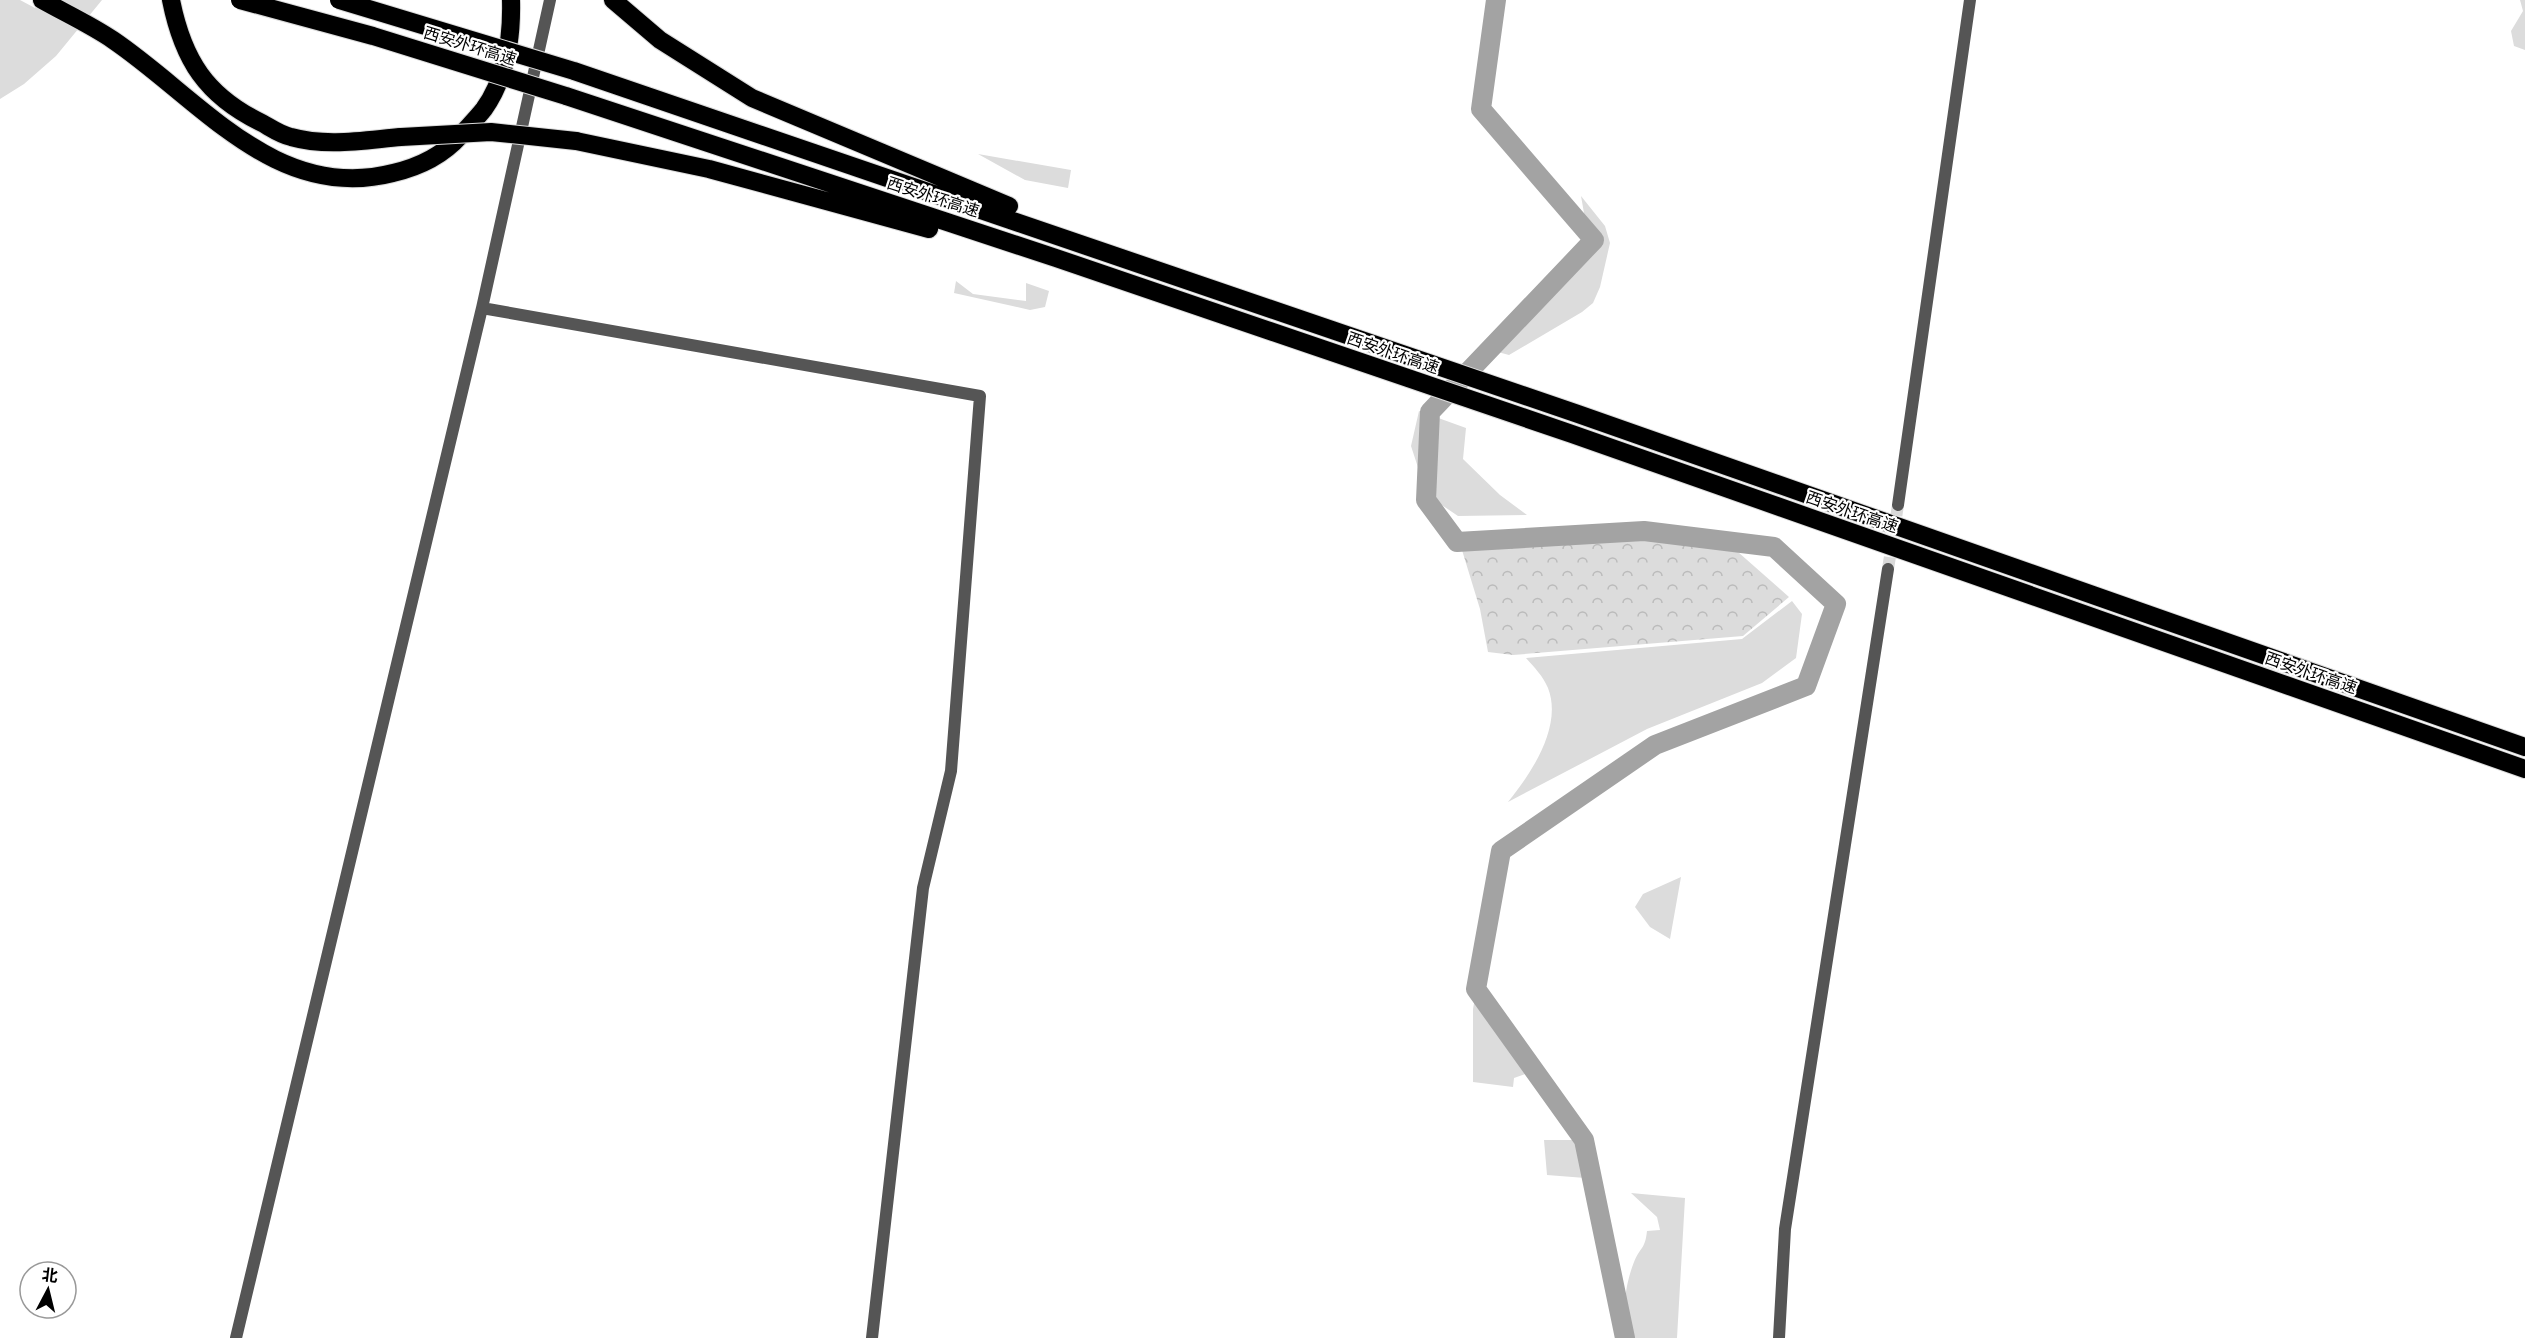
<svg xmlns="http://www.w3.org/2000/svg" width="2525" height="1338" font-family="Raleway,'Noto Sans SC',sans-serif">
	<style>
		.grass { fill: #dcdcdc }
		.forest { fill: url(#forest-crowns) }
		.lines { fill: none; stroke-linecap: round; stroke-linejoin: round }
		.river { stroke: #a3a3a3; stroke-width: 20 }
		.minor-tunnel { stroke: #d9d9d9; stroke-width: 12; stroke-dasharray: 12 6; stroke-linecap: butt }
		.highway-casing { stroke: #dbdbdb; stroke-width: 20 }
		.minor { stroke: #555; stroke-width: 12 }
		.highway { stroke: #000; stroke-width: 18 }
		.highway-bridge-casing { stroke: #dbdbdb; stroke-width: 20; stroke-linecap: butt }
		.highway-bridge { stroke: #000; stroke-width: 18 }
		.labels { text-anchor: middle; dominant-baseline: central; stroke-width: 4.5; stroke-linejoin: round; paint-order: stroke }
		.street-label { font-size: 16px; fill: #000; stroke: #fff }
	</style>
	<defs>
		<pattern id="forest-crowns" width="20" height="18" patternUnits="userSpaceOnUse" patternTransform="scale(1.5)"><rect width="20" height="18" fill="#dcdcdc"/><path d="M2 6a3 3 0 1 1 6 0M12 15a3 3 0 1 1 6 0" fill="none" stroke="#bbb"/></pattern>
	</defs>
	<rect width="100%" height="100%" fill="#fff"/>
	<path class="grass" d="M0 0H20L35 8 41 0H102L56 56 24 84 0 99Z
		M2520 0H2525V50L2514 46 2511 31 2523 11Z
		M978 154 1071 170 1068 188 1025 180Z
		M1581 196 1605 226 1610 243 1600 287 1593 303 1582 312 1509 355 1483 348 1543 306 1576 270 1587 230Z
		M956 281 973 294 1026 301V283L1049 291 1045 307 1030 310 954 293Z
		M1419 411 1466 428 1463 459 1500 495 1527 515 1458 516 1427 495 1411 446Z
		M1792 601 1802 614 1796 658 1762 683 1647 729 1508 802C1531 774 1563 726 1548 688 1543 676 1534 667 1526 658L1742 639Z
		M1681 877 1670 939 1650 927 1635 907 1643 894Z
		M1476 992 1531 1072 1514 1078 1513 1087 1473 1082V1009Z
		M1544 1140H1581L1598 1179 1547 1175Z
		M1631 1193 1685 1198 1677 1338H1626C1623 1310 1624 1288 1634 1262 1640 1247 1645 1250 1647 1231L1660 1230 1657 1217Z"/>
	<path class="forest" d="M1703 533 1738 552 1789 597 1743 636 1513 655 1488 652 1480 609 1458 537 1466 540 1536 543Z"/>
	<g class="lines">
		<path class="river" d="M1496 0 1481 109 1594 240 1430 412 1426 500 1457 542 1644 531 1774 547 1836 604 1806 686 1655 745 1501 851 1476 989 1584 1140 1625 1338"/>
		<path class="minor-tunnel" d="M1888 569 1898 505"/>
		<g class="highway-casing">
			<path id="highway" d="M42 0C65 13 91 25 113 40 200 99 276 203 393 173 419 167 442 156 460 136 468 127 477 118 484 109 506 78 512 37 511 0
				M171 0C183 60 206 96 262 123 271 128 281 135 291 137 327 147 365 140 401 137
				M613 0 660 40 752 98 1009 206
				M574 71 1578 414 2525 747
				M566 96 1056 258 1572 434 2525 769
				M576 141 709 169 929 229"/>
		</g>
		<path class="minor" d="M550 0 482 308 980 396 951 771 923 888 872 1338
			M1898 505 1970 0
			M236 1338 482 308
			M1779 1338 1785 1229 1888 569"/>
		<use href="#highway" class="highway"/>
		<g class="highway-bridge-casing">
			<path id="highway-bridge" d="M240 0 373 36 566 96
				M339 0 574 71
				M401 137 491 132 576 141"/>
		</g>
		<use href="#highway-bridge" class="highway-bridge"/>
	</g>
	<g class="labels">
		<g class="street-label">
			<text transform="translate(470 46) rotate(17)">西安外环高速</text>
			<text transform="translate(933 197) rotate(18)">西安外环高速</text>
			<text transform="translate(1393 353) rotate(19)">西安外环高速</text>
			<text transform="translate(1852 512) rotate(19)">西安外环高速</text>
			<text transform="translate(2311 673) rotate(19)">西安外环高速</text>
		</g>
	</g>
	<g transform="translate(48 1290) rotate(7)"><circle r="28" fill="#ffffff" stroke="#999999" stroke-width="1.5"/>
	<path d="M0-4.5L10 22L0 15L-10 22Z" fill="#000000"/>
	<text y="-9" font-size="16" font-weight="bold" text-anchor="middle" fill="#000000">北</text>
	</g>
</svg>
